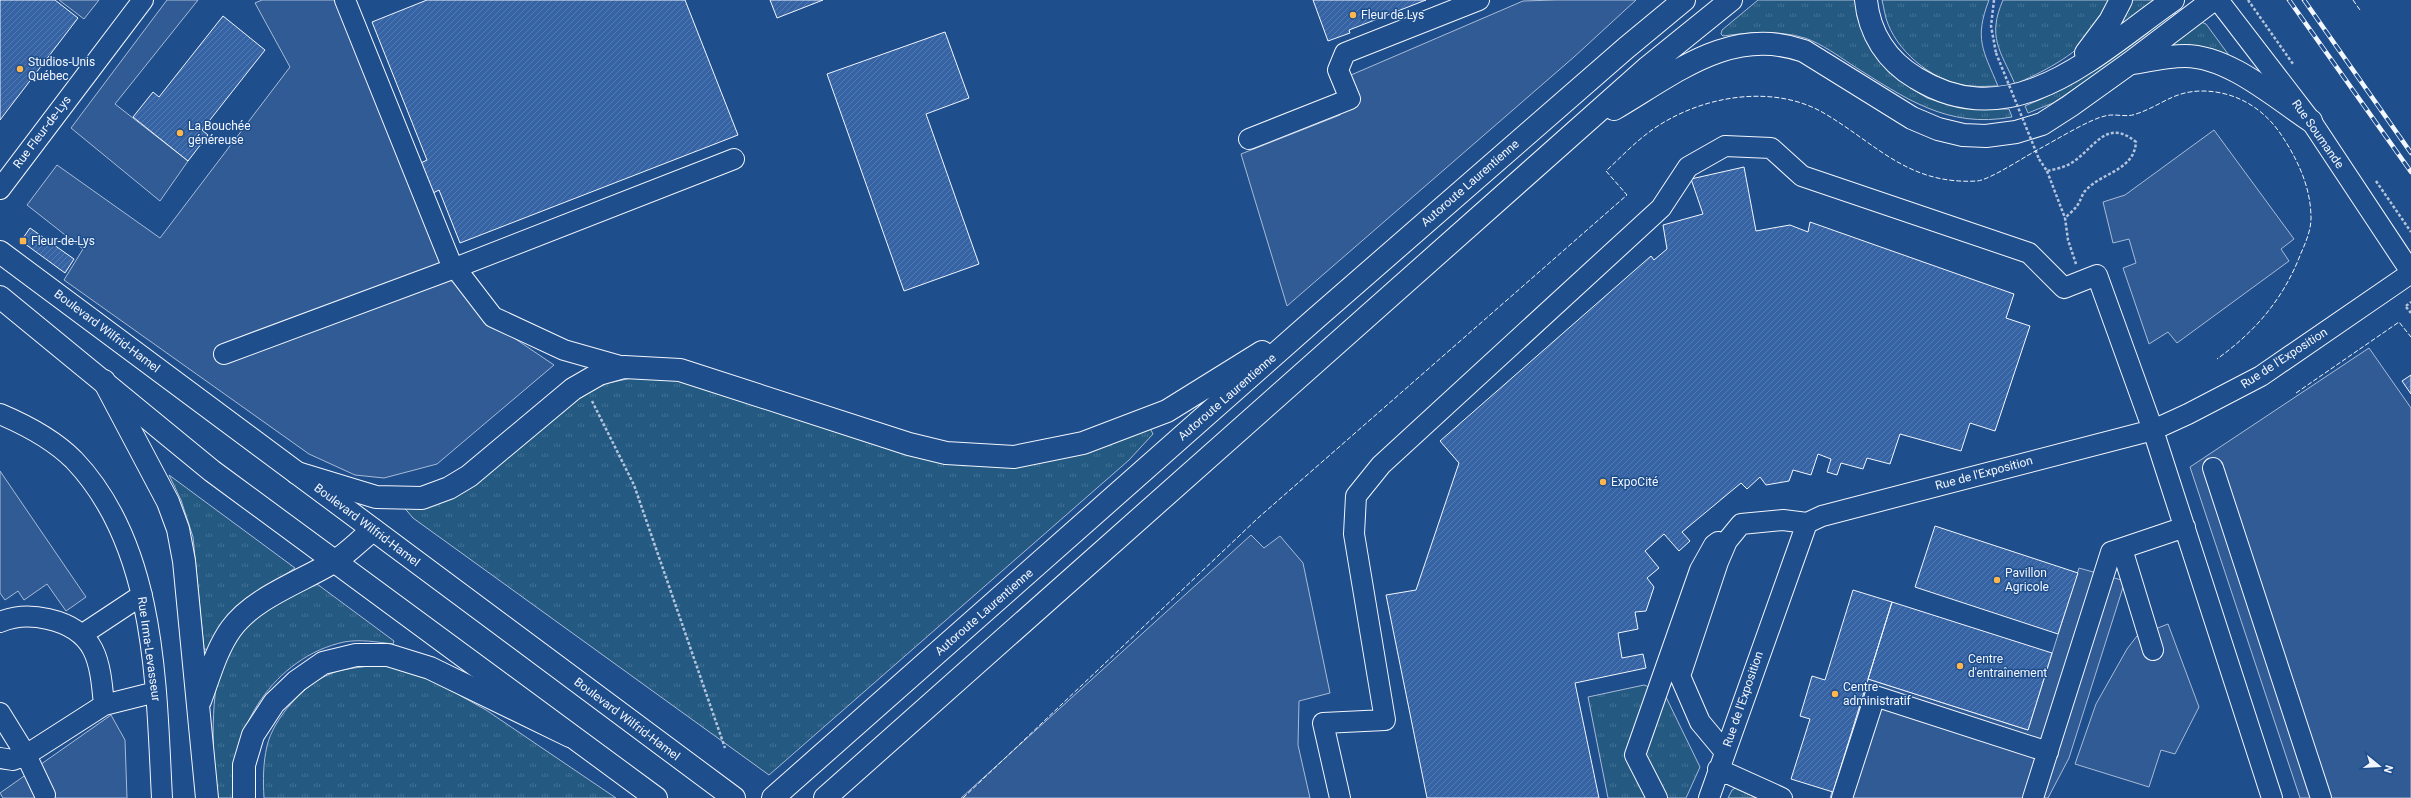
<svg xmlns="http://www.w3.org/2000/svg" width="2411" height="798" font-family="Roboto,sans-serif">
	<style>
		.grass { fill: url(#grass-tufts); stroke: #a8bbd7 }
		.parking { fill: #305b95; stroke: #a8bbd7 }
		.building { fill: url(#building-hatch); stroke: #f2f6ff }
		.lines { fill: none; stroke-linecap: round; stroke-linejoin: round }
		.minor-casing { stroke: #f2f6ff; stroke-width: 22 }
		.major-casing { stroke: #f2f6ff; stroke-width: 24 }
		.highway-casing { stroke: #f2f6ff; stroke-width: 24 }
		.path { stroke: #b3c4dc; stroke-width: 2.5; stroke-dasharray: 3 2; stroke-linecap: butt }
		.minor { stroke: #1f4e8c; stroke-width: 20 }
		.major { stroke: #1f4e8c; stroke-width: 22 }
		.highway { stroke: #1f4e8c; stroke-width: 22 }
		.rail-casing { stroke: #f2f6ff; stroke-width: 4.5 }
		.rail { stroke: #1f4e8c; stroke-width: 3; stroke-dasharray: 9; stroke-linecap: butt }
		.path-bridge { stroke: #b3c4dc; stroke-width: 2.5; stroke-dasharray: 3 2; stroke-linecap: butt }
		.fence { stroke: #f2f6ff; stroke-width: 1; stroke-dasharray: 5 2; stroke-linecap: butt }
		.poi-dot { fill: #ffb74d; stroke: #1f4e8c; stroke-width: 1.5 }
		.labels { text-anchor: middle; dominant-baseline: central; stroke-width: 3; stroke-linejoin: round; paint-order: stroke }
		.poi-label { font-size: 12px; fill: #f2f6ff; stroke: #1f4e8c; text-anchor: start }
		.street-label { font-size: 12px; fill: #f2f6ff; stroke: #1f4e8c }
	</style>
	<defs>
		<pattern id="grass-tufts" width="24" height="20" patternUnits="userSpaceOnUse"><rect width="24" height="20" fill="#245a82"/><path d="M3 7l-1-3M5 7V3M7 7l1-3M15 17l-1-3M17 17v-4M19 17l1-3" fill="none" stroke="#447295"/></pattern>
		<pattern id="building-hatch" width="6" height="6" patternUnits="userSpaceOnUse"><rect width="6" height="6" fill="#3563a3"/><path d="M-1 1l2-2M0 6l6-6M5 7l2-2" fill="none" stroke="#537ab1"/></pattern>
	</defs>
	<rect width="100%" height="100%" fill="#1f4e8c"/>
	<path class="grass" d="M1758 0H1858L1888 70 1907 85 1927 98 1949 105 1972 109H2009L2012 117C1947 129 1905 98 1852 65 1837 55 1822 44 1805 38 1777 30 1752 32 1723 36L1721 34 1722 30Z
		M1882 0H1989C1974 39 1983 50 1998 86 1989 86 1980 87 1971 86 1937 84 1900 55 1888 24 1885 17 1884 8 1882 0Z
		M2003 0H2110C2104 11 2099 23 2092 33 2077 55 2039 74 2015 84 2000 50 1987 37 2003 0Z
		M2130 0H2159L2118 29Z
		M2175 13 2178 17 2068 93 2053 103 2028 113 2025 106C2066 90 2098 63 2134 38 2147 29 2162 21 2175 13Z
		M2201 22 2206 24 2231 58 2171 47 2170 43Z
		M632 378H663L685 382 952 463 1150 428 1153 434 1129 460 769 775 413 518 402 505 582 393 608 383Z
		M169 475 295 568 244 603 211 650 204 649 193 537 181 500Z
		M313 581 394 641 393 644C377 642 360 639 344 642 275 657 228 729 234 798H217C213 760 208 688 226 654 232 642 244 626 253 617 264 606 298 590 313 581Z
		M369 666 400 667 443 680 445 687 486 710 616 798H264C263 781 263 763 267 746 273 719 304 684 330 674 341 669 356 668 369 666Z
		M1644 685 1664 693 1700 767 1686 798H1608L1588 697Z
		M1737 787 1746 790 1755 798H1728L1732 790Z"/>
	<path class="parking" d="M59 0H99L84 19Z
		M167 0H198L115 104 188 161 160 201 71 128Z
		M262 0H335L458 286 477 313 554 365 437 464 384 478 355 475 309 454 64 280 83 249 27 205 57 165 160 238 290 67 255 3Z
		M1556 0H1636L1574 57 1287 306 1241 154 1340 115 1351 75 1523 1Z
		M2214 130 2294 239 2281 249 2289 261 2177 343 2168 332 2149 344 2123 268 2136 263 2129 239 2113 243 2103 202 2125 195Z
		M2369 348 2411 408V798H2300L2190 467Z
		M0 471 86 597 66 611 47 584 24 600 18 591 5 600 0 593Z
		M1251 535 1264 548 1280 536 1303 563 1330 693 1299 701 1298 745 1310 798H961Z
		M2079 568 2125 581 2069 758 2048 798H1830L1868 679 2028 730Z
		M2168 624 2199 707 2175 754 2161 750 2149 787 2075 764 2096 704 2127 649 2137 636Z
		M111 715 125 740 127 798H3L0 793Z"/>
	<path class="building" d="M0 0H55L78 18 0 120Z
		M427 0H685L738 135 460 243 439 190 433 193 421 163 427 160 372 22Z
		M770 0H823L777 18Z
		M1313 0H1426L1349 30 1350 33 1328 41Z
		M223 16 265 50 202 130 208 135 188 161 133 117 153 92 159 97Z
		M945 32 969 98 926 114 979 264 904 291 827 74Z
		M1744 167 1756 231 1790 225 1808 232 1810 222 2014 294 2006 318 2030 326 1995 431 1970 423 1961 451 1900 434 1890 464 1867 458 1863 469 1841 463 1837 475 1827 472 1831 459 1818 454 1811 475 1793 470 1789 481 1766 485 1760 477 1747 489 1741 483 1682 532 1690 541 1679 551 1664 534 1645 551 1659 568 1647 578 1654 587 1646 611 1635 612 1638 629 1618 633 1622 658 1643 654 1646 668 1575 683 1599 798H1427L1386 595 1416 590 1459 463 1440 441 1651 256 1654 260 1667 249 1663 225 1703 214 1691 179Z
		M30 228 74 259 65 273 21 241Z
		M2411 375V394L2402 381Z
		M1935 526 2078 573 2058 634 1915 587Z
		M1853 590 1892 602 1833 792 1791 779 1810 719 1800 716 1812 676 1825 680Z
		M1892 602 2052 653 2028 730 1868 679Z"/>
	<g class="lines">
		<g class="minor-casing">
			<path id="minor" d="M345 0 450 261 493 317 564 350 624 367
				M2218 0 2311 121 2411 272
				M1249 139 1350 99 1338 70 1345 53 1479 0
				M0 189 143 0
				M224 354 455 268 734 159
				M0 414C26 425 54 440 74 460 157 547 156 686 162 798
				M2213 468 2321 798
				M2122 549 2153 650
				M0 622C16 615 31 615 48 619 97 630 100 661 104 705L26 755 13 760 0 758
				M83 634 142 595
				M104 705 156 692
				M0 713 26 755 45 795
				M1725 752 1700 722 1680 676 1718 562 1727 541 1741 524 1783 520 1807 523
				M1718 769 1782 798
				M1340 798 1323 723 1385 720 1354 534 1356 496 1381 465 1661 208 1688 167 1725 146 1771 148 1802 176 2029 253 2064 288 2097 275 2153 430 2272 798
				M1657 798 1635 755 1700 570 1714 545 1718 542
				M1709 798 1807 523 1822 516 2153 430 2188 414 2261 376 2411 273
				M1842 798 1875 696 2048 752
				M2033 798 2111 552 2185 527"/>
		</g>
		<g class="major-casing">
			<path id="major" d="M0 252 734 798
				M0 297 212 471 656 798"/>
		</g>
		<g class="highway-casing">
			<path id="highway" d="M1866 0C1869 33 1887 61 1916 78 2013 138 2096 54 2173 0
				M2086 53 2110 21 2121 0
				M2133 63C2150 60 2168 56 2185 56 2229 56 2276 98 2311 121
				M1614 109C1674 74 1731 25 1804 51L1912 118 1938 129 1963 135 1986 136 2016 132 2042 124 2070 106 2130 63 2213 0
				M104 381 168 502 178 529 184 561 207 798
				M297 473 376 497 422 498 449 488 469 476 573 389 599 374 624 367 680 370 909 444 946 453 1014 457 1083 443 1167 411 1262 352
				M200 701C209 677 216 650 231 629 254 597 303 581 335 561 348 553 360 540 373 530
				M244 798V765L253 735 274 703 297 681 323 663 356 655H388L430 668 570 736
				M773 798 1315 319 1626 48 1684 0
				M825 798 1648 67 1731 0"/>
		</g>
		<path class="path" d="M1994 0 1991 26 1996 53
			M2248 0 2293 64
			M2039 159 2047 171C2056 169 2066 167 2073 162 2096 146 2107 118 2136 142 2134 171 2102 172 2085 191 2081 196 2080 203 2076 207 2073 211 2068 215 2065 218L2068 240 2076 264
			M2047 171 2065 218
			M2376 181 2411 232
			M2406 306 2411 302
			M2406 307 2411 313
			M592 401 634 485 725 748"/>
		<use href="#minor" class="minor"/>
		<use href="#major" class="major"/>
		<use href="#highway" class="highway"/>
		<g class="rail-casing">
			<path id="rail" d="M2289 0 2411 172
				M2304 0 2411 153"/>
		</g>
		<use href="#rail" class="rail"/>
		<path class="path-bridge" d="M1996 53 2039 159"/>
		<path class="fence" d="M2353 0 2360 10
			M2296 393 2399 322 2411 337
			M963 798 1258 518 1627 195 1606 171C1621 157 1635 142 1652 130 1698 97 1770 83 1822 112 1876 143 1907 185 1977 181 1990 180 2027 155 2041 148 2056 140 2090 119 2105 116 2115 113 2126 118 2136 114 2161 106 2173 91 2202 91 2234 91 2262 107 2280 133 2297 158 2311 187 2311 218 2311 230 2306 242 2301 253 2284 298 2256 331 2217 359"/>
	</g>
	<g class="poi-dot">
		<circle cx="1353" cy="15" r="4"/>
		<circle cx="20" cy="69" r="4"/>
		<circle cx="180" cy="133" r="4"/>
		<rect x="19" y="237" width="8" height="8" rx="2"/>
		<circle cx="1603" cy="482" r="4"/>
		<circle cx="1997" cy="580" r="4"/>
		<circle cx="1960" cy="666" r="4"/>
		<circle cx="1835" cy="694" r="4"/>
	</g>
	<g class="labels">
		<g class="poi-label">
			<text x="1361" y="15">Fleur de Lys</text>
			<text x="28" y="62">Studios-Unis<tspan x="28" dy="14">Québec</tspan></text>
			<text x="188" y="126">La Bouchée<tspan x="188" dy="14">généreuse</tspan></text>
			<text x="31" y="241">Fleur-de-Lys</text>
			<text x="1611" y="482">ExpoCité</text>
			<text x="2005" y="573">Pavillon<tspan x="2005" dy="14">Agricole</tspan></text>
			<text x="1968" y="659">Centre<tspan x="1968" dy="14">d'entraînement</tspan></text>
			<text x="1843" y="687">Centre<tspan x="1843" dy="14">administratif</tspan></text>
		</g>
		<g class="street-label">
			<text transform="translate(42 132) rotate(-53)">Rue Fleur-de-Lys</text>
			<text transform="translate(2318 134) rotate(55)">Rue Soumande</text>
			<text transform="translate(1470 183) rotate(-41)">Autoroute Laurentienne</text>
			<text transform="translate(107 331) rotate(37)">Boulevard Wilfrid-Hamel</text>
			<text transform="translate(2284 358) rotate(-33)">Rue de l'Exposition</text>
			<text transform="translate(1227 397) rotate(-41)">Autoroute Laurentienne</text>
			<text transform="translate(1984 473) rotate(-15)">Rue de l'Exposition</text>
			<text transform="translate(367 525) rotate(37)">Boulevard Wilfrid-Hamel</text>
			<text transform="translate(984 612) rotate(-41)">Autoroute Laurentienne</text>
			<text transform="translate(149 649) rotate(82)">Rue Irma-Levasseur</text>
			<text transform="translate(1743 699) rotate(-71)">Rue de l'Exposition</text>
			<text transform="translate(627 719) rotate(37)">Boulevard Wilfrid-Hamel</text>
		</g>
	</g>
	<g transform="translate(2379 766) rotate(108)" stroke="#1f4e8c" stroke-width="3" paint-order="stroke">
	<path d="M0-3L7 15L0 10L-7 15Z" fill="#f2f6ff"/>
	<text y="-6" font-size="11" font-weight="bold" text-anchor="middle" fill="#f2f6ff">N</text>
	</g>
</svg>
